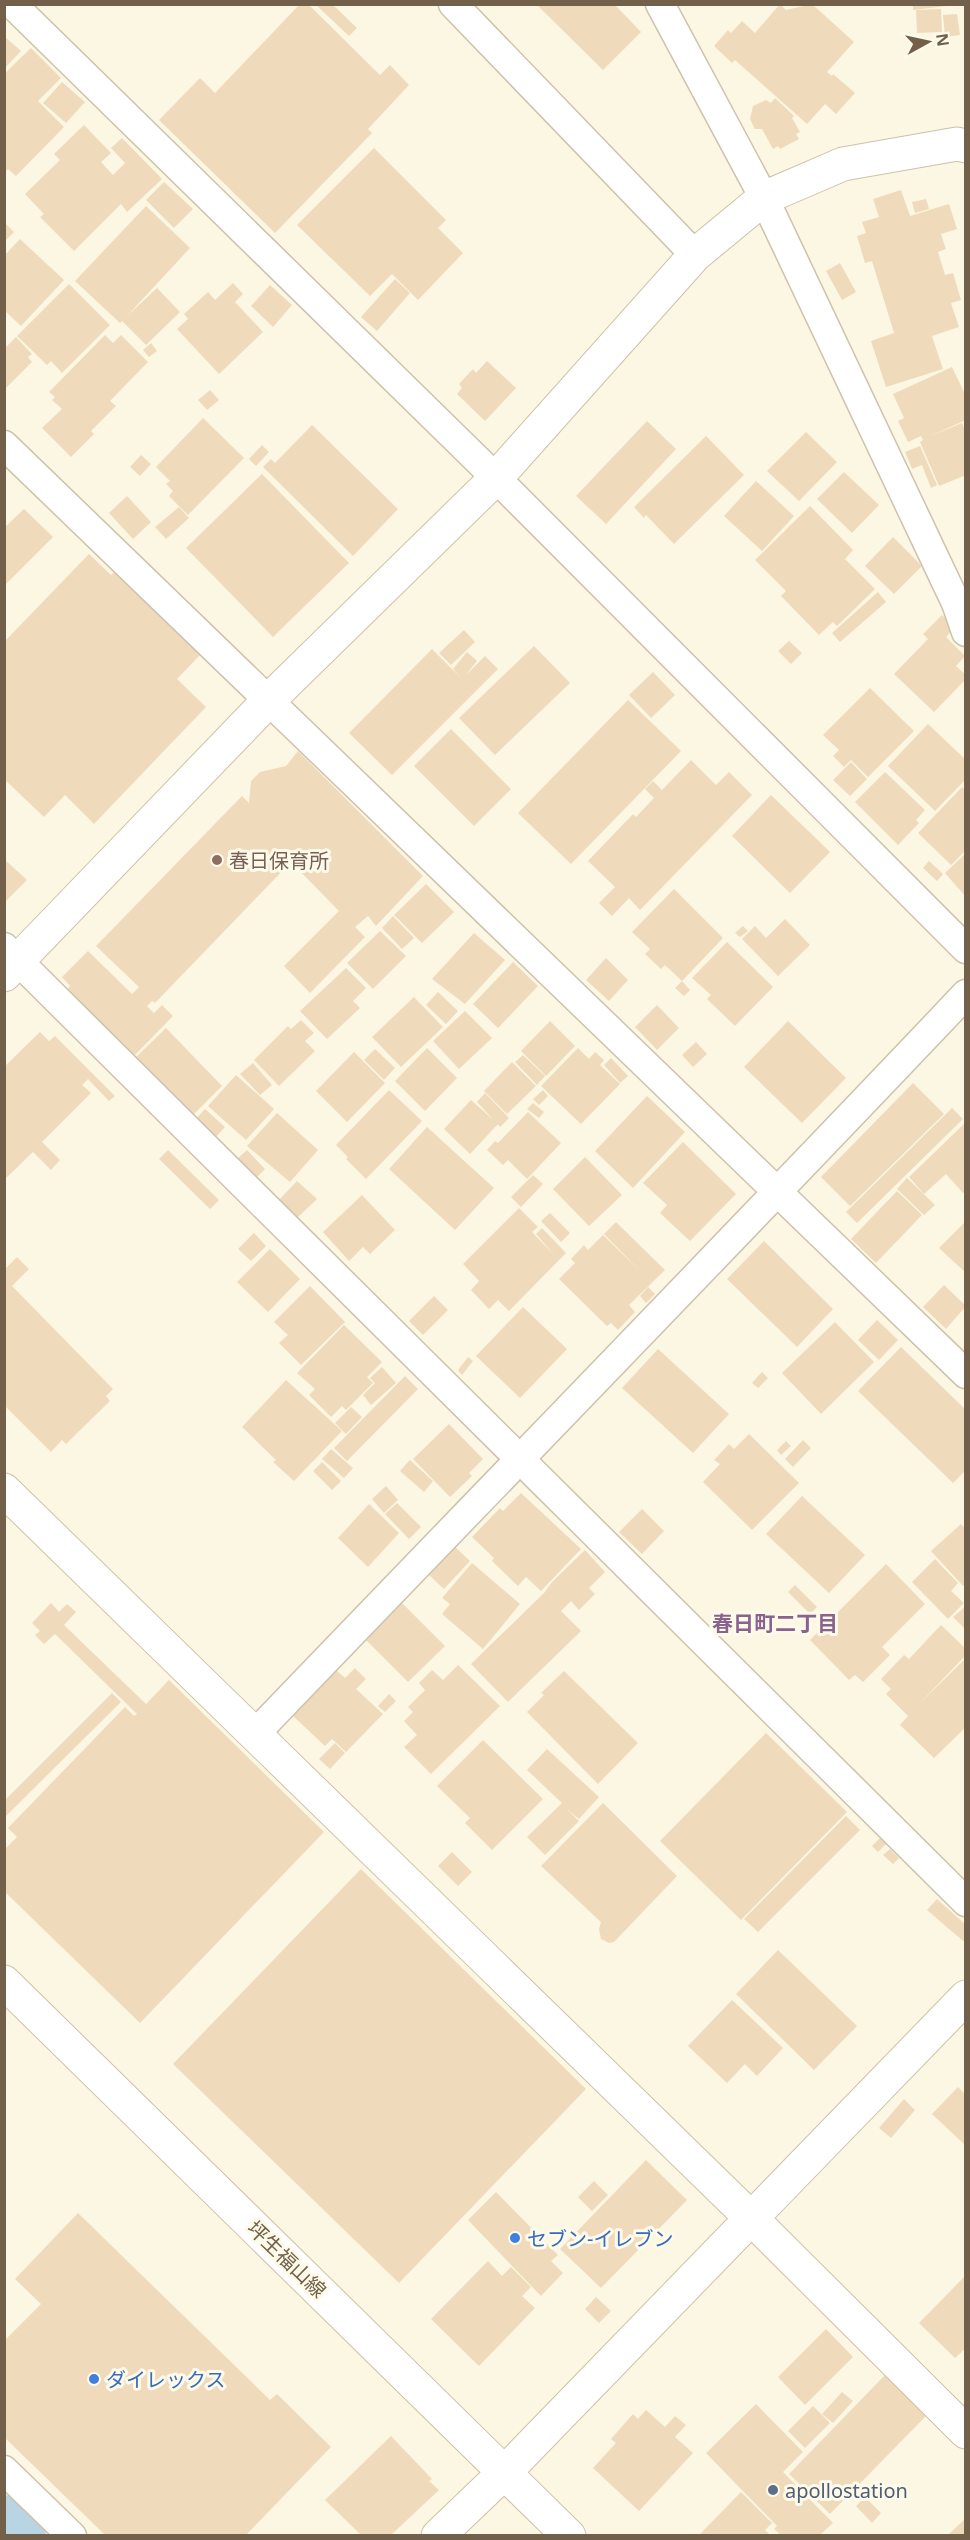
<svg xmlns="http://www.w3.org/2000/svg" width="970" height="2540" font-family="'Noto Sans','Noto Sans JP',sans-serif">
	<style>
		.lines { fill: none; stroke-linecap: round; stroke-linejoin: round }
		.river { stroke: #b9d4e3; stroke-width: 68 }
		.building { fill: #efdbbc }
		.street-casing { stroke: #cec2ad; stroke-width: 31 }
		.secondary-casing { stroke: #cfc1a8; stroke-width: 35 }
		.street { stroke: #fff; stroke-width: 28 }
		.secondary { stroke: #fff; stroke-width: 33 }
		.education-dot { fill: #8d6e63; stroke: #fefae9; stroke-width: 2 }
		.shop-dot { fill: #3f7fe0; stroke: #fefae9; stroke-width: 2 }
		.service-dot { fill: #5c6f8a; stroke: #fefae9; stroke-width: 2 }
		.labels { text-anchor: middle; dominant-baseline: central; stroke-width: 6; stroke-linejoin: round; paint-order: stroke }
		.education-label { font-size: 20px; fill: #785e54; stroke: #fefae9; text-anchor: start }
		.shop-label { font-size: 20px; fill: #366cbe; stroke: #fefae9; text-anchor: start }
		.street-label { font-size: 20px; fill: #72604a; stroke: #fefae9 }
		.service-label { font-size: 20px; fill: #4e5e75; stroke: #fefae9; text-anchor: start }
		.neighbourhood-label { font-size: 21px; font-weight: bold; fill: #89628e; stroke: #fefae9 }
	</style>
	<rect width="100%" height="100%" fill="#fbf7e3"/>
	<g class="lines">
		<path class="river" d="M4 2529 12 2536"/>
	</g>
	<path class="building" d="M300 4H308L380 75 390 65 409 85 368 129 372 133 275 233 159 120 200 78 215 93Z
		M315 4H332L357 28 349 36Z
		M536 4H614L641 32 603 70Z
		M780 4 786 10 812 4 854 42 827 72 832 76 833 74 855 93 836 114 825 104 807 124 735 60 732 63 714 46 728 30 731 33 742 21 755 33Z
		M913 4H947V6L913 10Z
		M941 9 942 32 917 33 916 10Z
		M957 14 960 35 945 37 943 15Z
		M4 36 21 51 4 69Z
		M31 48 61 78 38 101 64 127 16 176 8 169 4 173V74Z
		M62 82 85 102 66 123 43 103Z
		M775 98 794 116 792 118 800 132 796 134 799 139 780 149 778 146 773 149 762 129H755L750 119 753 106 766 100 771 103Z
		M84 125 111 153 101 162 113 175 125 163 111 148 122 138 162 179 127 212 121 204 74 251 40 217 44 214 25 194 60 160 54 154Z
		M374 148 446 220 438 228 463 253 418 300 392 274 370 296 297 225Z
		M164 182 193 209 174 228 146 200Z
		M901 190 910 216 949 204 957 229 941 234 946 249 938 252 945 275 953 273 961 300 951 303 959 327 932 336 943 369 886 387 871 341 894 333 872 261 865 263 857 236 866 233 862 222 879 217 873 199Z
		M926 199 929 209 915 213 912 202Z
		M146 206 190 248 127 316 157 288 180 312 146 345 122 321 120 323 75 281Z
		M4 222 14 232 4 242Z
		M20 239 64 280 21 326 4 310V256Z
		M840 263 856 292 842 300 826 271Z
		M395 279 410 293 377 331 361 317Z
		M233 283 243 294 235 302 263 332 219 374 177 329 188 319 184 314 208 292 215 300Z
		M69 284 110 325 62 373 51 361 47 365 17 336Z
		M270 285 292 305 273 327 251 306Z
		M105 335 113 343 121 335 148 362 110 401 116 406 91 431 94 434 71 457 42 428 62 409 52 400 55 397 49 392Z
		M16 337 32 354 28 357 32 362 4 390V349Z
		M151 343 157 351 149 357 143 350Z
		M487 361 516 388 485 421 457 394 462 388 459 384 473 369 476 373Z
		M952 367 966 396V420L928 437 962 423 966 432V475L939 486 920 442 923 440 921 436 908 442 898 421 904 418 893 394Z
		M210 390 219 400 207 410 198 400Z
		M203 418 244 458 188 515 169 496 173 491 166 484 170 481 156 467Z
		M647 421 676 449 606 524 576 496Z
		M312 425 398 509 353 556 263 467 271 459 275 463Z
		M806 432 837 462 799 501 767 471Z
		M706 436 744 475 674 544 646 515 644 518 634 507Z
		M262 445 269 452 256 466 249 459Z
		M920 446 937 485 931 488 922 465 912 469 905 452Z
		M141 455 151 464 140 476 130 467Z
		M844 472 879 505 852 533 817 499Z
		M262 474 349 563 273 637 186 548Z
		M756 481 794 516 762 551 724 516Z
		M127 496 151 522 133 539 109 513Z
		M810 506 853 550 845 559 875 589 837 626 833 622 819 635 781 596 786 591 755 560Z
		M179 507 189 518 166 539 155 527Z
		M24 509 53 537 4 586V528Z
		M893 537 922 566 894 594 865 566Z
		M89 554 111 575 114 572 200 655 177 679 206 707 94 824 65 795 44 817 4 779V642Z
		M878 592 886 602 840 642 832 633Z
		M942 615 955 627 946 637 965 656 956 666 966 675V679L934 712 894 674 928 639 923 634Z
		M464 630 475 642 451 665 439 653Z
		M789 641 802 653 791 664 778 651Z
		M534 646 570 683 495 755 459 718Z
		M432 649 462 679 453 669 467 652 477 661 465 676 485 656 498 669 392 775 349 733Z
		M653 672 675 695 651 718 629 695Z
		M870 688 914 731 868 777 851 760 844 767 833 756 839 750 823 735Z
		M628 700 681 751 571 864 518 813Z
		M928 724 966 760V779L935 811 888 766Z
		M451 729 511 789 474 826 414 766Z
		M298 751 423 876 376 926 368 916 355 927 365 937 310 993 284 966 339 911 291 862 155 1003 152 1001 147 1006 154 1013 162 1005 173 1016 132 1058 65 992 70 986 62 977 88 951 132 994 139 987 96 946 242 796 249 803 251 781 260 772 286 766Z
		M691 760 716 785 729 772 752 795 640 910 629 898 612 916 599 903 615 887 588 861 633 814 636 817 654 798 645 789 653 781 662 790Z
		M851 762 867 779 850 796 833 780Z
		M885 772 925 810 916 820 919 823 898 845 855 802Z
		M962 787 966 791V850L951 865 918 833Z
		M771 795 830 852 790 893 732 836Z
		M966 853V897L945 873Z
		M4 859 27 880 4 903Z
		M929 861 943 874 937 881 923 868Z
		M426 884 454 912 422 943 394 915Z
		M674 889 723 938 682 981 665 965 661 969 645 954 650 949 632 932Z
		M393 916 414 938 402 949 382 928Z
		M785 919 810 945 778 976 742 939 755 926 766 938Z
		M743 926 748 931 740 937 735 933Z
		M380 931 406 956 373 989 347 963Z
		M474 933 505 960 465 1004 432 979Z
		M727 942 773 987 735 1026 707 999 711 995 692 978Z
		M606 958 628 980 609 1001 586 980Z
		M513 962 538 986 498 1028 473 1004Z
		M346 968 366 988 353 1001 360 1008 327 1039 300 1011Z
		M682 981 690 990 684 996 675 988Z
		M438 992 458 1011 446 1024 426 1005Z
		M414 997 443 1027 401 1067 372 1037Z
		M657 1005 679 1028 657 1050 635 1027Z
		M465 1011 492 1038 459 1069 433 1041Z
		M301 1020 314 1033 305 1041 315 1051 279 1086 254 1060 288 1026 291 1029Z
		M550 1021 575 1046 546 1076 521 1051Z
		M788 1021 846 1078 802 1123 744 1067Z
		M166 1028 222 1086 191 1117 134 1059Z
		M40 1032 49 1041 55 1036 115 1096 109 1101 88 1079 82 1085 91 1093 42 1142 60 1160 51 1170 33 1152 4 1180V1067Z
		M696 1042 707 1054 693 1067 682 1055Z
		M427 1048 457 1078 425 1111 395 1081Z
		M578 1048 589 1059 595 1052 604 1060 600 1065 620 1084 581 1124 541 1086Z
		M375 1049 395 1068 384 1080 364 1060Z
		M354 1052 385 1083 347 1122 316 1091Z
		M523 1055 545 1076 537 1085 515 1062Z
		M611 1058 628 1076 620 1083 604 1065Z
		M512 1062 536 1086 507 1114 484 1091Z
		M253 1063 272 1085 260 1095 240 1074Z
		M236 1075 274 1109 246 1140 208 1106Z
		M913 1083 944 1114 850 1206 821 1177Z
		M389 1090 422 1121 366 1179 346 1159 348 1157 336 1145Z
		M543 1090 548 1096 539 1105 533 1099Z
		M485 1093 509 1118 500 1127 477 1102Z
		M647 1096 685 1132 633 1188 595 1151Z
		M471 1100 498 1124 470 1154 444 1129Z
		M533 1103 544 1112 539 1118 527 1109Z
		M952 1108 963 1119 857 1223 846 1212Z
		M205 1109 225 1127 215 1138 195 1120Z
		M528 1112 561 1143 527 1179 508 1160 503 1165 487 1150 495 1141 498 1143Z
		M277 1113 318 1150 290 1182 247 1146Z
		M966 1122V1190L963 1193 946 1174 924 1194 909 1177Z
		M427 1127 494 1188 455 1230 389 1169Z
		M683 1142 736 1194 690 1241 660 1213 667 1205 643 1183Z
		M168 1150 219 1200 210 1209 159 1159Z
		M247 1150 265 1169 256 1178 237 1159Z
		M585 1157 622 1195 589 1226 553 1189Z
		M533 1175 543 1184 521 1207 511 1197Z
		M907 1178 935 1205 924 1215 897 1189Z
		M297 1181 317 1199 296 1219 278 1201Z
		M897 1191 922 1215 876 1263 851 1239Z
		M362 1195 395 1230 370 1254 363 1247 349 1261 323 1232Z
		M519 1208 538 1227 532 1232 555 1256 536 1234 542 1228 566 1253 509 1311 498 1300 489 1309 471 1290 479 1281 463 1264Z
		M550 1213 570 1233 561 1242 541 1221Z
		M966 1221V1273L939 1248Z
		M616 1222 665 1270 629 1305 635 1312 618 1330 611 1323 607 1326 559 1279 575 1263 571 1259 584 1245 588 1250 603 1235 639 1270 604 1234Z
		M254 1233 266 1246 251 1261 238 1249Z
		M764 1241 833 1309 797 1347 727 1279Z
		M270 1249 300 1279 268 1312 237 1282Z
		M17 1257 29 1269 12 1286 113 1389 106 1396 110 1401 66 1444 62 1440 51 1452 4 1405V1270Z
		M944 1285 966 1306 946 1329 923 1307Z
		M310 1286 345 1322 301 1365 279 1343 288 1335 274 1322Z
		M648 1287 655 1294 646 1303 640 1296Z
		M434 1296 448 1310 423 1335 409 1321Z
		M523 1307 567 1349 520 1398 476 1356Z
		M877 1320 898 1340 879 1360 858 1340Z
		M835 1322 874 1362 821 1414 782 1373Z
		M344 1325 382 1362 367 1377 373 1383 346 1410 342 1406 331 1417 309 1395 315 1389 297 1373Z
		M901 1347 966 1410V1470L953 1483 858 1391Z
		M658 1349 729 1414 693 1453 622 1388Z
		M468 1357 473 1361 462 1375 458 1370Z
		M382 1367 396 1383 371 1405 363 1395 375 1383 370 1378Z
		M762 1372 768 1378 758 1388 752 1383Z
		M405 1376 418 1389 347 1461 334 1448Z
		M286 1380 342 1431 294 1481 273 1462 276 1460 242 1427Z
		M351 1407 362 1417 346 1434 335 1423Z
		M449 1424 483 1459 469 1473 472 1476 450 1497 413 1459Z
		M749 1434 799 1483 752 1530 703 1482 720 1464 714 1460 729 1444 734 1449Z
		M803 1440 811 1448 793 1467 785 1459Z
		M786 1441 791 1446 781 1455 777 1450Z
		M331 1449 353 1468 344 1478 322 1459Z
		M410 1460 433 1481 424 1492 400 1471Z
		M322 1462 341 1481 332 1490 313 1471Z
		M386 1486 398 1500 384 1513 372 1499Z
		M521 1493 581 1549 541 1591 526 1577 518 1586 492 1561 494 1558 472 1537 500 1508 503 1511Z
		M802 1496 865 1555 829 1593 766 1534Z
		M397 1503 421 1527 409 1539 385 1514Z
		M369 1504 399 1533 368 1567 338 1538Z
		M642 1509 664 1531 642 1554 619 1532Z
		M961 1524 966 1529V1584L963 1586 931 1551Z
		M455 1547 470 1561 444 1589 429 1575Z
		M585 1550 605 1572 589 1588 595 1594 579 1610 571 1601 561 1611 581 1631 508 1702 471 1664 544 1593 552 1582Z
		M935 1559 958 1583 951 1591 964 1603 948 1619 912 1582Z
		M472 1563 520 1604 483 1649 442 1614 450 1604 442 1598Z
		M886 1564 925 1604 882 1647 890 1655 863 1682 855 1675 849 1680 810 1640Z
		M795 1585 817 1607 810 1614 788 1592Z
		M51 1603 59 1612 67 1604 76 1612 64 1625 146 1704 169 1680 324 1832 140 2023 4 1891V1850L17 1837 8 1828 125 1707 134 1716 137 1714 55 1634 44 1644 35 1635 40 1631 32 1623Z
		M402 1603 445 1646 408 1682 366 1640Z
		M966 1606V1630L953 1617Z
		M941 1625 966 1649V1655L920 1703 966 1658V1727L934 1758 900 1725 908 1716 886 1694 891 1689 881 1679 904 1655 909 1659Z
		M458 1665 500 1706 431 1774 404 1747 417 1735 404 1721 413 1712 408 1707 425 1690 419 1683 432 1670 443 1680Z
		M355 1668 366 1679 356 1689 383 1714 346 1752 332 1739 325 1746 293 1716 336 1670 345 1678Z
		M564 1671 638 1743 598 1784 527 1712 544 1695 541 1693Z
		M112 1693 121 1702 4 1818V1801Z
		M389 1694 396 1701 385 1712 378 1706Z
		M766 1733 847 1812 741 1920 660 1841Z
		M483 1740 543 1799 492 1850 465 1823 470 1818 437 1786Z
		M335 1743 345 1753 330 1769 319 1759Z
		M547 1749 599 1797 579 1819 567 1809 579 1821 545 1855 527 1837 562 1803 527 1770Z
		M603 1803 677 1876 614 1942 609 1943 601 1939 599 1929 601 1922 541 1866Z
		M846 1816 860 1830 758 1932 744 1919Z
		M880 1838 886 1844 878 1852 872 1846Z
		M890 1849 899 1858 893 1864 883 1855Z
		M452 1852 472 1872 458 1886 438 1866Z
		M361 1869 586 2089 399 2283 173 2064Z
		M937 1899 966 1925V1939L963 1941 927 1910Z
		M778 1950 857 2026 814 2070 736 1994Z
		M732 2000 783 2048 757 2076 745 2064 727 2083 688 2046Z
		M958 2087 966 2095V2146L932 2114Z
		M904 2099 915 2110 891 2138 879 2128Z
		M646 2160 687 2200 601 2288 560 2249Z
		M594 2181 608 2195 592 2211 578 2197Z
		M496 2192 558 2255 551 2261 563 2273 541 2296 468 2220Z
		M78 2213 270 2400 277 2394 331 2447 246 2535H105L4 2437V2341L41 2304 15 2279Z
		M488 2261 502 2276 511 2267 531 2287 522 2296 535 2308 479 2366 431 2319Z
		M966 2275V2348L955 2358 919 2323Z
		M596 2297 611 2311 599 2323 585 2309Z
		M826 2329 853 2357 805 2405 778 2377Z
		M886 2374 927 2415 830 2514 789 2474Z
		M842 2392 853 2401 833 2423 822 2414Z
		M756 2404 803 2452 783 2472 833 2523 820 2535H781L774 2529 777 2526 706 2453Z
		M813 2406 830 2423 805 2448 788 2431Z
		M646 2410 665 2427 675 2416 686 2425 675 2437 693 2453 639 2511 593 2468 616 2443 611 2439 633 2414 638 2419Z
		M391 2436 432 2479 429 2481 439 2490 391 2535H361L325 2500Z
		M741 2492 772 2523 765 2530 770 2535H699Z
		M865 2497 881 2513 872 2523 856 2506Z
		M966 2518V2535H948Z"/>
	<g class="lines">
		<g class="street-casing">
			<path id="street" d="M12 4 496 478 966 949
				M453 4 695 255
				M660 4 764 198 956 603 966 632
				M4 445 966 1374
				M4 947 966 1902
				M254 1735C491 1488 730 1243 966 994
				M4 2470 72 2536"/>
		</g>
		<g class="secondary-casing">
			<path id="secondary" d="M4 975 269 700 496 478 695 255 764 198 843 164 957 144 966 146
				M4 1490 752 2219 966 2432
				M4 1982 569 2536
				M438 2536 505 2472 966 1997"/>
		</g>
		<use href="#street" class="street"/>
		<use href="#secondary" class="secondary"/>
	</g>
	<circle class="education-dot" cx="217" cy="860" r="6"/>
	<g class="shop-dot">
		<circle cx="515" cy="2238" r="6"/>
		<circle cx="94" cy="2379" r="6"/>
	</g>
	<circle class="service-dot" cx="773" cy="2490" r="6"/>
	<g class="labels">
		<g class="education-label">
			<text x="229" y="860">春日保育所</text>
		</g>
		<g class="shop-label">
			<text x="527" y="2238">セブン-イレブン</text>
			<text x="106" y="2379">ダイレックス</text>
		</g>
		<g class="street-label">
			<text transform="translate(287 2259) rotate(44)">坪生福山線</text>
		</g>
		<g class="service-label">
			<text x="785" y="2490">apollostation</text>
		</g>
		<g class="neighbourhood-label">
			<text x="775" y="1623">春日町二丁目</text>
		</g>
	</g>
	<rect width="970" height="2540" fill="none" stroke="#72604a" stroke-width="12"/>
	<g transform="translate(928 42) rotate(82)" stroke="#fefae9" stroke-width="4.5" paint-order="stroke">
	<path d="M0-4.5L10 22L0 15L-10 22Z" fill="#72604a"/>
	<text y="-9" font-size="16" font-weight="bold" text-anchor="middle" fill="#72604a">N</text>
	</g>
</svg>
